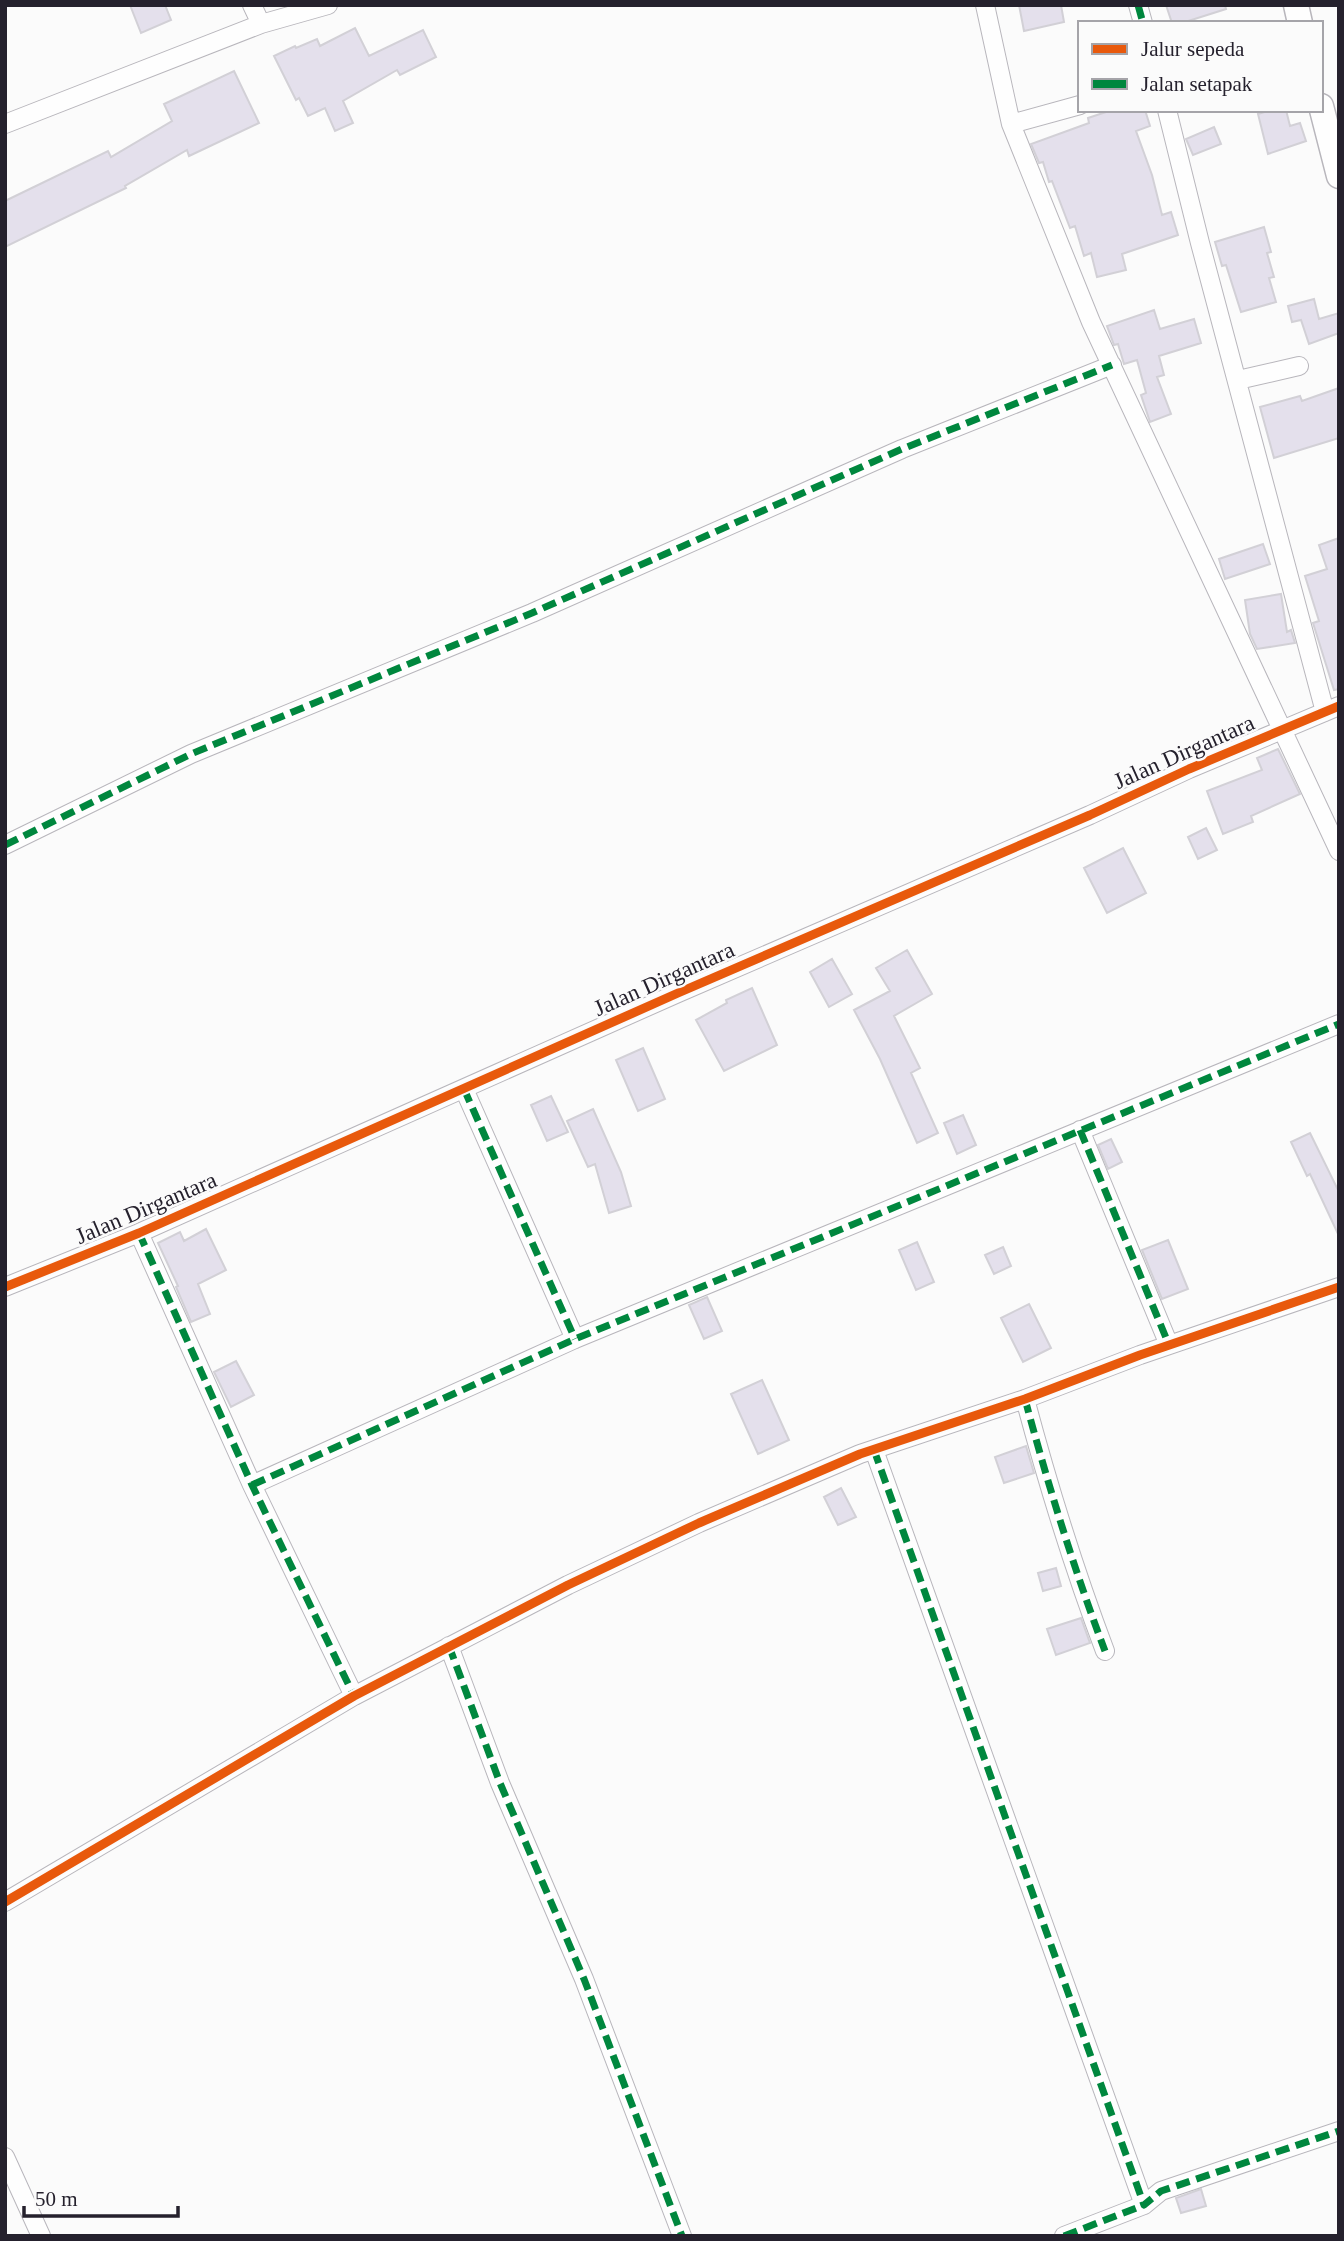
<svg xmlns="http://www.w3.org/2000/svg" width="1344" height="2241" font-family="Georgia,serif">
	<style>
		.building { fill: #e4e0ec; stroke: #d2d0d6; stroke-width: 2 }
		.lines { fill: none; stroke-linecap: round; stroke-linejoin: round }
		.street-casing { stroke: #b8b6bc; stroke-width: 20 }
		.secondary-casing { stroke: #b8b6bc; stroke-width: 27 }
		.street { stroke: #fefefe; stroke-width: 18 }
		.secondary { stroke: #fefefe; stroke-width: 24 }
		.quiet { stroke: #00873e; stroke-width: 7; stroke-dasharray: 14 7; stroke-linecap: butt }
		.cycleway-casing { stroke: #fbfbfb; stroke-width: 13 }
		.cycleway { stroke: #e8590c; stroke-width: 9 }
		.labels { text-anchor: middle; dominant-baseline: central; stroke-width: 5; stroke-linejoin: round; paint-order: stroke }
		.street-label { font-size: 23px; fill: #25212d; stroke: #fbfbfb }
	</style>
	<rect width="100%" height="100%" fill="#fbfbfb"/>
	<path class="building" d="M130 5H165L171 20 141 33Z
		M1019 5H1061L1064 22 1024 31Z
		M1166 5H1225L1226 9 1182 23H1172Z
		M355 28 369 56 423 30 436 57 400 75 397 70 343 101 353 123 335 131 325 108 308 116 299 98 296 100 274 56 295 46 296 48 317 39 320 46Z
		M234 71 259 123 189 156 187 150 125 186 126 188 5 247V201L108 151 111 157 172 121 164 104Z
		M1112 110H1145L1150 126 1136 131 1152 175 1162 215 1171 212 1178 235 1122 254 1126 270 1097 277 1091 253 1084 256 1075 226 1070 228 1052 181 1049 182 1043 162 1039 163 1031 144 1089 123 1088 118Z
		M1271 110H1286L1290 126 1300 123 1306 141 1268 154 1258 114Z
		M1214 127 1221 144 1193 155 1186 139Z
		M1264 227 1271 252 1267 253 1274 277 1269 278 1276 302 1241 312 1226 265 1222 266 1215 242Z
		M1314 299 1319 319 1339 313V333L1309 344 1301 320 1292 322 1288 306Z
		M1154 310 1160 329 1194 319 1201 343 1159 356 1164 375 1157 377 1171 414 1150 422 1141 395 1146 393 1137 360 1124 364 1118 344 1114 345 1107 326Z
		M1339 388V438L1274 458 1260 407 1300 396 1302 401Z
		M1339 538V689L1334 690 1313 623 1319 621 1305 576 1327 569 1319 545Z
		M1263 544 1270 564 1225 579 1219 559Z
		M1281 594 1287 632 1291 630 1295 643 1257 649 1250 634 1245 600Z
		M1278 749 1300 794 1251 816 1253 822 1223 834 1207 791 1262 770 1257 758Z
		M1206 828 1217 850 1198 859 1188 837Z
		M1123 848 1146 893 1107 913 1084 868Z
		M907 950 932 994 894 1016 920 1068 911 1073 938 1133 917 1143 880 1059 854 1010 890 991 876 968Z
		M832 959 852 994 829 1007 810 972Z
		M752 988 777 1045 724 1071 696 1020 727 1003 726 1000Z
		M643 1048 665 1099 638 1111 616 1060Z
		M551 1096 568 1132 547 1141 531 1105Z
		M593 1109 621 1172 631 1206 609 1213 595 1164 588 1167 567 1121Z
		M963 1115 976 1145 957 1154 944 1123Z
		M1310 1133 1339 1192V1236L1310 1174 1307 1176 1291 1142Z
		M1111 1139 1122 1162 1108 1169 1098 1145Z
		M206 1229 226 1270 198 1284 210 1314 191 1322 176 1287 178 1286 158 1243 180 1232 184 1241Z
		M1168 1240 1188 1289 1162 1299 1142 1250Z
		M917 1242 934 1282 916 1290 899 1250Z
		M1003 1247 1011 1266 994 1274 985 1255Z
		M707 1297 722 1331 704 1339 689 1305Z
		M1029 1304 1051 1348 1023 1362 1001 1318Z
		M236 1361 254 1395 231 1407 214 1372Z
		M762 1380 789 1440 758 1454 731 1394Z
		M1026 1446 1034 1473 1004 1483 995 1457Z
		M841 1488 856 1517 838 1525 824 1497Z
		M1056 1568 1061 1586 1043 1591 1038 1573Z
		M1081 1618 1090 1643 1056 1655 1047 1629Z
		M1201 2189 1206 2206 1181 2213 1176 2198Z"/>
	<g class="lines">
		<g class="street-casing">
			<path id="street" d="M252 5 261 24
				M985 5 1011 124 1091 322 1339 851
				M1138 5 1143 23
				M1167 110 1200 243 1325 712
				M5 124 261 24 328 5
				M1011 124 1080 105
				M1238 380 1299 366
				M5 845 191 754 532 613 902 449 1112 365
				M464 1089 575 1339
				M1080 1130 1169 1345
				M139 1233 252 1485 354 1696
				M5 1287 139 1233 678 993 1090 815 1189 769 1339 706
				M1025 1399C1048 1485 1074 1569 1105 1651
				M874 1450 1144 2205 1161 2191 1339 2131
				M252 1485 575 1339 1339 1024
				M449 1646 500 1783 584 1979 682 2236
				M5 1902 354 1696 568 1585 699 1523 860 1454 1025 1399 1140 1355 1339 1287
				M5 2157 41 2236
				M1064 2236 1144 2205"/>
		</g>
		<g class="secondary-casing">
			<path id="secondary" d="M1296 5 1300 23
				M1321 106 1339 176"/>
		</g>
		<use href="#street" class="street"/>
		<use href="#secondary" class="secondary"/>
		<path class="quiet" d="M1138 5 1143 23
			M5 845 191 754 532 613 902 449 1112 365
			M464 1089 575 1339
			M1080 1130 1169 1345
			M139 1233 252 1485 354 1696
			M1025 1399C1048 1485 1074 1569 1105 1651
			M874 1450 1144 2205 1161 2191 1339 2131
			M252 1485 575 1339 1339 1024
			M449 1646 500 1783 584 1979 682 2236
			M1064 2236 1144 2205"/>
		<g class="cycleway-casing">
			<path id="cycleway" d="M5 1287 139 1233 678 993 1090 815 1189 769 1339 706
				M5 1902 354 1696 568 1585 699 1523 860 1454 1025 1399 1140 1355 1339 1287"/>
		</g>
		<use href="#cycleway" class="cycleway"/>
	</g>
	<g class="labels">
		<g class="street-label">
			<text transform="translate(1184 752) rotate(-24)">Jalan Dirgantara</text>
			<text transform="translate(664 979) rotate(-24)">Jalan Dirgantara</text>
			<text transform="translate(146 1208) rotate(-23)">Jalan Dirgantara</text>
		</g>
	</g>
	<rect width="1344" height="2241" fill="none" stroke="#25212d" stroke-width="14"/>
	<rect x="1078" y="21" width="245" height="91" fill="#fbfbfb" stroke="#a5a4a9" stroke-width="2"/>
	<rect x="1092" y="44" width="35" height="10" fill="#e8590c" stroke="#a5a4a9" stroke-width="2"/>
	<text x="1141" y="56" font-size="21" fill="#25212d">Jalur sepeda</text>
	<rect x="1092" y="79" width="35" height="10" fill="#00873e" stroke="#a5a4a9" stroke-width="2"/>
	<text x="1141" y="91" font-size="21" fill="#25212d">Jalan setapak</text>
	<path d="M24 2206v10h154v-10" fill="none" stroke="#25212d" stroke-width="3.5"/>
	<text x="35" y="2206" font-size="21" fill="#25212d" stroke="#fbfbfb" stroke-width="5" paint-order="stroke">50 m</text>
</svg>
